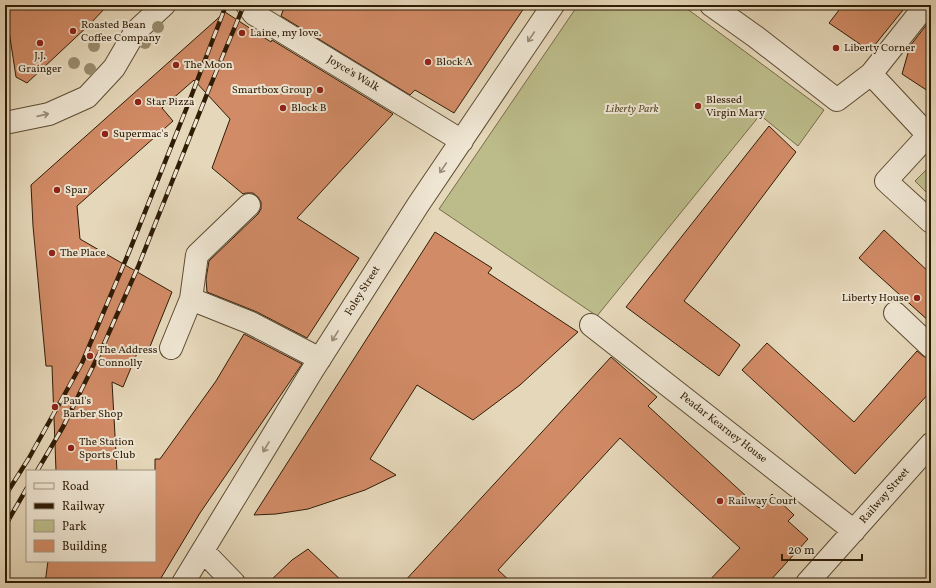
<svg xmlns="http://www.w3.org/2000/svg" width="936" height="588" font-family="Vollkorn,serif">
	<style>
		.green { fill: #bcbc8a; stroke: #766c48 }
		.building { fill: #d18b66; stroke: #301d06 }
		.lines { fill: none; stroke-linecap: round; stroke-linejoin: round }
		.minor-casing { stroke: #5d4c33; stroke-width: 24 }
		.minor { stroke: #eee5d2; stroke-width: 22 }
		.rail-casing { stroke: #301d06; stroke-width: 4.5 }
		.rail { stroke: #eee5d2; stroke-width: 3; stroke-dasharray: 9; stroke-linecap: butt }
		.tree { fill: #998b6d }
		.oneway { stroke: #988b76 }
		.poi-dot { fill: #8f2418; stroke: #eee5d2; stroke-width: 1.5 }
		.labels { text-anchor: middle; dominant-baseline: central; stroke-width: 4; stroke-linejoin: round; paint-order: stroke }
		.poi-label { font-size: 11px; fill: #301d06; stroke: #eee5d2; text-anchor: start }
		.street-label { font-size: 11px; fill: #301d06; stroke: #eee5d2 }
		.park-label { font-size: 11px; font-style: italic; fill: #5a4d2e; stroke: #eee5d2 }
	</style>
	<rect width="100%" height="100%" fill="#e5d7b9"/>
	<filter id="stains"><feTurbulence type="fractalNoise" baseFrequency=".005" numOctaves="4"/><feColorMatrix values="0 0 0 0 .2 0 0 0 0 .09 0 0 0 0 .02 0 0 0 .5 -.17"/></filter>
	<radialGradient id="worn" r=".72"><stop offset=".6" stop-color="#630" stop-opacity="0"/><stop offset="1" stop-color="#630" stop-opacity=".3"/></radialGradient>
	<path class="green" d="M578 5H682L824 110 798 146 760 115 597 316 439 209Z
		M931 165V197L915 181Z"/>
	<path class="building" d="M5 5H108L89 25 27 83 16 77Z
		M285 5H526L454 113 415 90 410 95 281 16Z
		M843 5H907L870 51 829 23Z
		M225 12 271 42 272 40 393 114 297 218 359 258 307 338 257 312 207 292 206 279 209 261 258 214 261 209V202L258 197 253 193H246L243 194 212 168 230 119 194 80 162 108 173 121 77 206 80 239 172 292 147 354 138 351 123 387 112 382 117 471H56L52 366H46L33 226 31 185Z
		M931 19V93L902 74 910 46Z
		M769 126 796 152 684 301 740 345 719 376 626 307Z
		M884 230 931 274V323L859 258Z
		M435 232 492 268 488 273 578 332 520 385 473 420 417 385 370 459 396 475 365 490 308 509 276 514 254 515Z
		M244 334 302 364 200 513 158 583H45L48 561H155V459H160L216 381Z
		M767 343 854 422 917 351 923 356 931 359V391L855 474 742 370Z
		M611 357 657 397 648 406 759 508 772 494 794 515 788 521 808 539 768 583H707L740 548 620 438 498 570 512 583H403Z
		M308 549 344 583H268L292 560Z"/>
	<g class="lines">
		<g class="minor-casing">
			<path id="minor" d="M247 5 254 14 462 141
				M711 5 756 37 837 100 871 74
				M926 5 871 74 928 135
				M5 123 49 114 87 97 114 68 135 32 164 5
				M931 132 886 181 931 222
				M191 299 251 323 320 359
				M895 313 931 347
				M591 325 854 531
				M171 348 191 299 197 255 249 205
				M203 551 234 583
				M183 583 312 371 418 205 553 5
				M807 583 931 444"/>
		</g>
		<use href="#minor" class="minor"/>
		<g class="rail-casing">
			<path id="rail" d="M37 471 63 427 104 344 138 267 209 89 244 5
				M5 496 29 458 82 363 129 252 189 102 226 5
				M5 526 27 488"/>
		</g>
		<use href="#rail" class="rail"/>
	</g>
	<g class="tree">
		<circle cx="158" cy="27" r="6"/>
		<circle cx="145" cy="43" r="6"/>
		<circle cx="94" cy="46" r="6"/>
		<circle cx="74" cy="63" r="6"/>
		<circle cx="90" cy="69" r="6"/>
	</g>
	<defs><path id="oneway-shaft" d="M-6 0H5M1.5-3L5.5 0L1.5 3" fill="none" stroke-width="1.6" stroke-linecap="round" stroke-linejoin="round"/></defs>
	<g class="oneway">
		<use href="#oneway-shaft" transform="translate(531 37) rotate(124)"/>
		<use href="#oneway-shaft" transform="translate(43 115) rotate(-13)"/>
		<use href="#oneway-shaft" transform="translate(443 168) rotate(124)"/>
		<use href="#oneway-shaft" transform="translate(335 336) rotate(122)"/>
		<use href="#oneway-shaft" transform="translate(266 447) rotate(121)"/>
	</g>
	<g class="poi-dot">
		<circle cx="73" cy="31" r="4"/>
		<circle cx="242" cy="33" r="4"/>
		<circle cx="40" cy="43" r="4"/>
		<circle cx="836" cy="48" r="4"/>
		<circle cx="428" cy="62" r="4"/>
		<circle cx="176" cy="65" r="4"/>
		<circle cx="320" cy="90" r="4"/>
		<circle cx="138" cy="102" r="4"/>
		<circle cx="698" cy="106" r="4"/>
		<circle cx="283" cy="108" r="4"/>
		<circle cx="105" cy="134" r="4"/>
		<circle cx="57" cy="190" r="4"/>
		<circle cx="52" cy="253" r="4"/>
		<circle cx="917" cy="298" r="4"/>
		<circle cx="90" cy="356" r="4"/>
		<circle cx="55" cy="407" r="4"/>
		<circle cx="71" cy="448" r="4"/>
		<circle cx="720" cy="501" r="4"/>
	</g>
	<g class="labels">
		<g class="poi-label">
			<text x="81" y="25">Roasted Bean<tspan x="81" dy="13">Coffee Company</tspan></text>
			<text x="250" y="33">Laine, my love.</text>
			<text x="844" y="48">Liberty Corner</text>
			<text x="40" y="56" text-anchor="middle">J.J.<tspan x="40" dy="13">Grainger</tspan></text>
			<text x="436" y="62">Block A</text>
			<text x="184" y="65">The Moon</text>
			<text x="312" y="90" text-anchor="end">Smartbox Group</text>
			<text x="706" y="100">Blessed<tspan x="706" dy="13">Virgin Mary</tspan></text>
			<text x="146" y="102">Star Pizza</text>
			<text x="291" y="108">Block B</text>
			<text x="113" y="134">Supermac's</text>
			<text x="65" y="190">Spar</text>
			<text x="60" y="253">The Place</text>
			<text x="909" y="298" text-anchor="end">Liberty House</text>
			<text x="98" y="350">The Address<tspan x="98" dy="13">Connolly</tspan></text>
			<text x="63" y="401">Paul's<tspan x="63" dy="13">Barber Shop</tspan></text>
			<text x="79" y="442">The Station<tspan x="79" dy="13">Sports Club</tspan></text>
			<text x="728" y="501">Railway Court</text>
		</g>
		<g class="street-label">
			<text transform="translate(353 74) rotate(31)">Joyce's Walk</text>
			<text transform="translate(363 291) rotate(-58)">Foley Street</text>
			<text transform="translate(723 428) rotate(38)">Peadar Kearney House</text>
			<text transform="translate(885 496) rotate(-49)">Railway Street</text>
		</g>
		<g class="park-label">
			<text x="632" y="109">Liberty Park</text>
		</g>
	</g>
	<rect width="936" height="588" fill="none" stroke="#e5d7b9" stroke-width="20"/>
	<rect x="6" y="6" width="924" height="576" fill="none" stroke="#301d06" stroke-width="2"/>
	<rect x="10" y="10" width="916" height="568" fill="none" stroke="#301d06"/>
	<rect x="26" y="470" width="130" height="92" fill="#eee5d2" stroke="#a29580"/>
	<rect x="34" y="483" width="20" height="6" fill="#eee5d2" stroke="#a29580"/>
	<text x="62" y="490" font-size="12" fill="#301d06">Road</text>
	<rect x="34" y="503" width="20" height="6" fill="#301d06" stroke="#a29580"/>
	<text x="62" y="510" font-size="12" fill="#301d06">Railway</text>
	<rect x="34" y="520" width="20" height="12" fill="#bcbc8a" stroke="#a29580"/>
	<text x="62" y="530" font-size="12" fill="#301d06">Park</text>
	<rect x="34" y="540" width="20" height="12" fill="#d18b66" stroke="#a29580"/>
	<text x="62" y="550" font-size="12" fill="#301d06">Building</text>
	<path d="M782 554v6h80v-6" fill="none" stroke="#301d06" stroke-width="2"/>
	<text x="788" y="554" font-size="12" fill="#301d06" stroke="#eee5d2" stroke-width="3" paint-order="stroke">20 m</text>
	<rect width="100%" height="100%" filter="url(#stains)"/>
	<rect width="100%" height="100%" fill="url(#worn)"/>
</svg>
